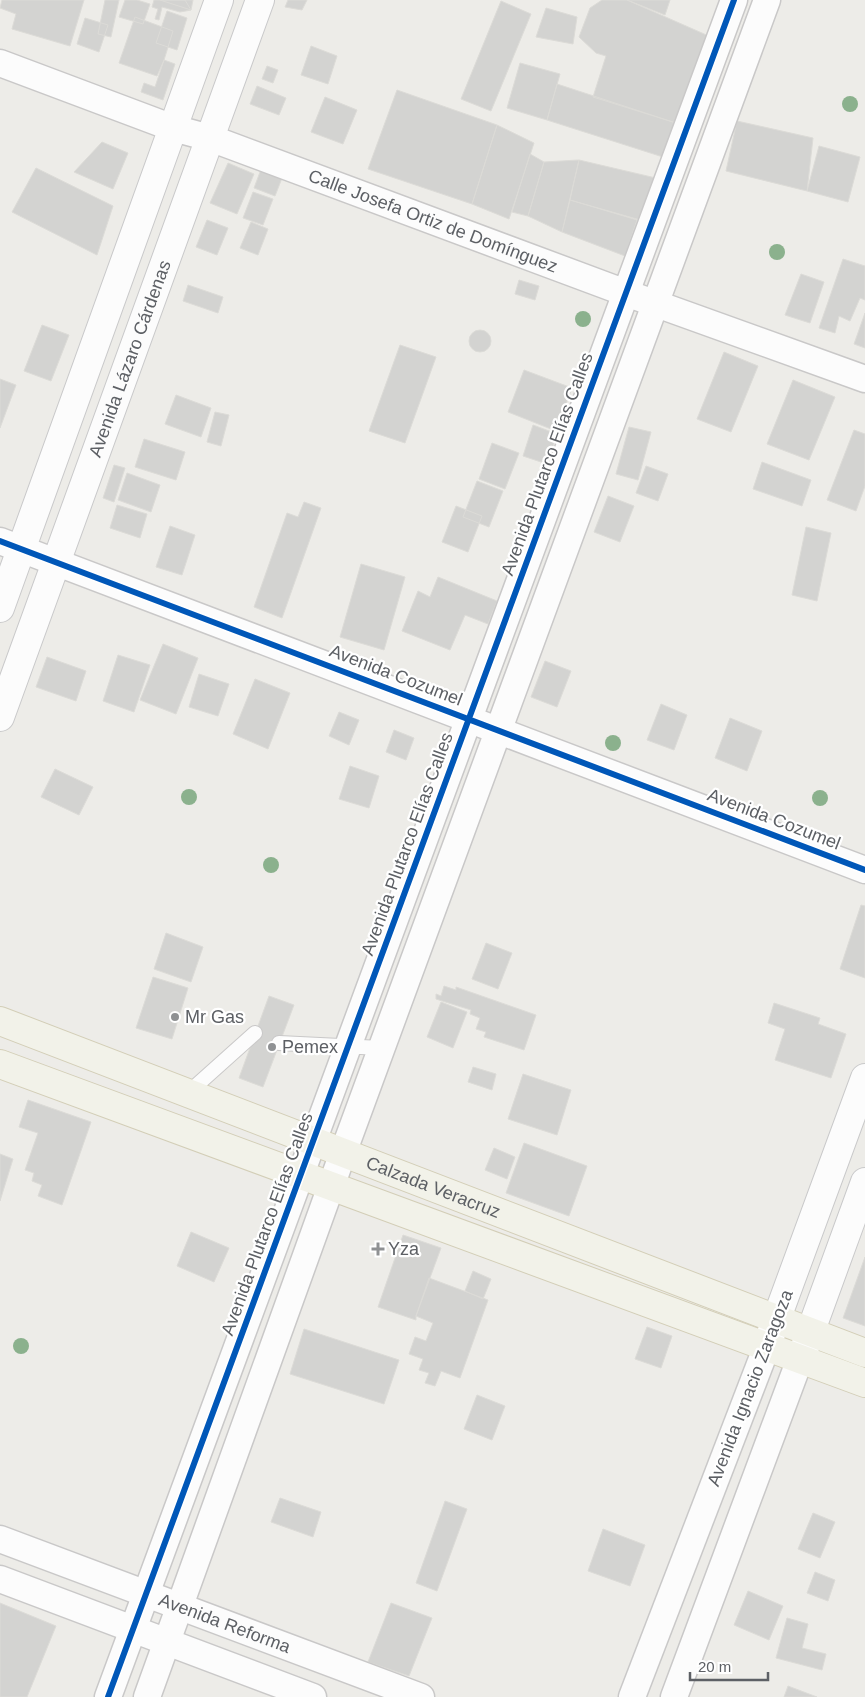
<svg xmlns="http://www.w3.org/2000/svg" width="865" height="1697" font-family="Arial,sans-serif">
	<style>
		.building { fill: #d3d3d1; stroke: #dcdbd7 }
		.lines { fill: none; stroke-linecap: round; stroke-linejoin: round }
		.lane-casing { stroke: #c9c8c8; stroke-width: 16 }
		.street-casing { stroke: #c9c8c8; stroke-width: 29 }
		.secondary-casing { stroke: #c9c9ca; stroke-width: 30 }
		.primary-casing { stroke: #d3ceb7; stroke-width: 30 }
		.lane { stroke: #fcfcfc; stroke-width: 14 }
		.street { stroke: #fcfcfc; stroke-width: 26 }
		.secondary { stroke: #fcfcfc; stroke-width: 28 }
		.primary { stroke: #f2f2e9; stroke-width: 28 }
		.cycleway-casing { stroke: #fff; stroke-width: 9 }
		.cycleway { stroke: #0057b8; stroke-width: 6 }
		.tree { fill: #8bb18d }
		.poi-dot { fill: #8f9193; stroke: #fff; stroke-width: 2 }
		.labels { text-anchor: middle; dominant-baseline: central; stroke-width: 4.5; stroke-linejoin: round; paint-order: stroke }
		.street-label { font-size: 18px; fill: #5d6065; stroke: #fff }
		.poi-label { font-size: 18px; fill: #5d6065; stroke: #fff; text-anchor: start }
	</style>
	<rect width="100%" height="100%" fill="#edece8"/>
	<path class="building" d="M2 0H84L70 46 12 29 16 14 0 8Z
		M105 0H119L111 37 98 34Z
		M125 0H137L150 4 143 24 119 17Z
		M154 0H185L191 10 180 12 162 7 159 20 155 19 158 9 152 7Z
		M160 0H193L191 10Z
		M288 0H307L302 10 285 7Z
		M602 0H627L711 37 679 124 593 97 606 56 596 53 579 37 590 8Z
		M627 0H670L665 15Z
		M501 1 531 14 491 111 461 99Z
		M546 8 577 17 573 44 536 37Z
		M167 11 187 18 177 50 156 43Z
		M135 17 173 31 164 60 157 76 119 63Z
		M85 18 108 25 99 52 77 44Z
		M311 46 337 56 328 84 301 75Z
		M164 60 175 64 163 100 141 92 144 83 155 87Z
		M520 63 560 74 547 120 507 108Z
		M267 66 278 70 273 83 262 79Z
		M557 84 679 124 663 157 547 120Z
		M257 86 286 98 279 115 250 104Z
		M397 90 497 125 472 204 368 169Z
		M325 97 357 110 343 144 311 132Z
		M737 121 813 138 807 191 726 171Z
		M497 125 534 143 509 219 472 204Z
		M102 142 128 153 113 189 74 172Z
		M819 146 860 157 848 202 807 191Z
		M530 154 544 162 528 216 512 212Z
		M579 160 660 179 644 221 570 200Z
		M579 160 562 232 528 216 544 162Z
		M228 163 254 174 237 214 210 203Z
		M263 164 284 173 275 196 254 188Z
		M36 168 113 206 97 255 12 212Z
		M253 192 273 199 263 225 243 218Z
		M570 200 637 220 625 256 562 232Z
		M207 220 228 228 217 255 196 247Z
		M251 222 268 229 258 255 240 248Z
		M843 259 865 266V300L860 298 850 321 839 316 835 333 819 328Z
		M801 274 824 282 810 323 785 315Z
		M519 280 539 286 535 300 515 294Z
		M188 285 223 297 218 313 183 301Z
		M865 313V348L854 344Z
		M42 325 69 335 51 381 24 371Z
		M469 341a11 11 0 1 1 22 0a11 11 0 1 1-22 0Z
		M400 345 436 357 405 443 369 431Z
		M724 352 758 366 731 432 697 419Z
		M524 370 572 388 556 431 508 412Z
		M0 379 16 385 0 428Z
		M793 380 835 397 809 460 767 444Z
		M176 395 211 408 201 437 165 424Z
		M215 412 229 415 221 446 207 442Z
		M533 425 557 434 547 464 523 456Z
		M629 427 651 432 638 480 616 474Z
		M854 430 865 434V486L856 511 827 500Z
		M144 439 185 452 176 480 135 467Z
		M492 443 519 453 505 489 479 479Z
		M762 462 811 480 802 506 753 489Z
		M114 465 125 468 114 502 103 498Z
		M646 466 668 474 658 501 636 493Z
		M127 473 160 485 151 512 118 500Z
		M477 481 503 491 489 527 463 517Z
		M608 496 634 506 620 542 594 532Z
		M304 502 321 508 282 618 254 607 287 513 298 517Z
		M117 505 147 514 140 538 110 528Z
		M456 506 482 516 468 552 442 542Z
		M170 526 195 535 182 575 156 567Z
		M806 527 831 533 817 601 792 595Z
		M361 564 405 577 384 650 340 637Z
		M438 577 497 601 488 624 465 615 450 650 402 631 418 591 430 597Z
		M163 644 198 658 176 714 140 700Z
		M118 655 150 665 134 712 103 701Z
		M47 657 86 671 76 701 36 687Z
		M545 661 571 671 557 707 531 697Z
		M199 674 229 684 218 716 189 707Z
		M255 679 290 693 268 749 233 734Z
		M661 704 687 715 674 750 647 740Z
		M339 712 359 720 349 745 329 736Z
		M730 718 762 731 747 771 715 758Z
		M394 730 414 738 406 760 386 752Z
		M350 766 379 776 369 808 339 799Z
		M55 769 93 787 79 815 41 797Z
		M861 905 865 906V978L840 969Z
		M166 933 203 947 191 982 154 969Z
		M486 943 512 953 498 989 472 979Z
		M153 977 188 988 172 1039 136 1028Z
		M444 986 456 990V987L536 1015 524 1050 484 1037 486 1032 476 1029 480 1018 470 1014 471 1010 436 999V994L441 996Z
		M269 996 294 1005 263 1087 239 1078Z
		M441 1002 467 1012 453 1048 427 1037Z
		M774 1003 820 1018 818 1024 846 1034 831 1078 775 1060 785 1029 768 1023Z
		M473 1067 496 1074 492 1090 468 1082Z
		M523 1074 571 1090 557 1135 508 1119Z
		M28 1100 91 1122 62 1205 38 1196 42 1185 32 1181 34 1173 25 1170 38 1133 19 1127Z
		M524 1143 587 1166 569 1216 506 1193Z
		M494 1148 515 1157 507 1179 485 1170Z
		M0 1154 13 1159 0 1201Z
		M191 1232 229 1248 214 1282 177 1266Z
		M403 1235 441 1248 416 1316V1320L378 1307Z
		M865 1257V1326L843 1318Z
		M473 1271 491 1279 483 1299 465 1291Z
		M429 1278 488 1300 460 1378 441 1371 435 1386 425 1383 429 1373 419 1370 423 1359 409 1354 415 1337 426 1341 433 1323 416 1316Z
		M647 1327 672 1336 661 1368 635 1359Z
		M304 1329 399 1360 384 1404 290 1374Z
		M477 1395 505 1406 492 1440 464 1429Z
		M280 1498 321 1512 313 1537 271 1522Z
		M445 1501 467 1509 437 1591 416 1583Z
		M813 1513 835 1522 820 1558 798 1549Z
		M603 1529 645 1545 630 1586 588 1571Z
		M815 1572 835 1580 828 1601 807 1593Z
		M748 1591 783 1606 769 1640 734 1625Z
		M0 1603 56 1626 27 1697H0Z
		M391 1603 432 1618 409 1676 368 1662Z
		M787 1618 808 1624 802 1648 826 1654 822 1670 776 1658Z
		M788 1686 817 1697H784Z"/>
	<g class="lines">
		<g class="lane-casing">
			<path id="lane" d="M279 1043 381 1048
				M188 1093 255 1033"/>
		</g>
		<g class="street-casing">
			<g id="street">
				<path id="s1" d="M0 63 173 128 210 138 626 293 865 379"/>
				<path d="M0 541 865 870"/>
				<path id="s2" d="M0 1539 421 1697"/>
				<path d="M0 1579 313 1697"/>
				<path d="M108 1697 734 0"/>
				<path d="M147 1697 343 1153 767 0"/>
				<path d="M632 1697 767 1346"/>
				<path d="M674 1697 800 1359"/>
			</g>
		</g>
		<g class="secondary-casing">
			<g id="secondary">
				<path d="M0 608 219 0"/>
				<path id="s3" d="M0 717 260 0"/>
				<path d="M768 1342 865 1078"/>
				<path d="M802 1355 865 1182"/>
			</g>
		</g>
		<g class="primary-casing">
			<g id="primary">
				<path id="s4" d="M0 1021 865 1353"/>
				<path d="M0 1064 865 1383"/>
			</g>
		</g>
		<use href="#lane" class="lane"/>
		<use href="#street" class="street"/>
		<use href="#secondary" class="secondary"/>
		<use href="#primary" class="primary"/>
		<g class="cycleway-casing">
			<path id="cycleway" d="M0 541 865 870
				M108 1697 734 0"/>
		</g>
		<use href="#cycleway" class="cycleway"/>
	</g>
	<g class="tree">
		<circle cx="850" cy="104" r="8"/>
		<circle cx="777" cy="252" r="8"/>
		<circle cx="583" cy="319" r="8"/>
		<circle cx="613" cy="743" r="8"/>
		<circle cx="189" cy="797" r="8"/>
		<circle cx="820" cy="798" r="8"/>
		<circle cx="271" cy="865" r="8"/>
		<circle cx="21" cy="1346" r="8"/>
	</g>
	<g class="poi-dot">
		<circle cx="175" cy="1017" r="5"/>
		<circle cx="272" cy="1047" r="5"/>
		<path d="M375.5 1241.5h5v5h5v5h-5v5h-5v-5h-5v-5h5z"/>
	</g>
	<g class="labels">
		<g class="street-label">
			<text stroke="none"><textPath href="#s1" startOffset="461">Calle Josefa Ortiz de Domínguez</textPath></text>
			<text stroke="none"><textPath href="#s3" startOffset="381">Avenida Lázaro Cárdenas</textPath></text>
			<text transform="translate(547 464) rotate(-70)">Avenida Plutarco Elías Calles</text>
			<text transform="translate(396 675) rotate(21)">Avenida Cozumel</text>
			<text transform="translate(774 819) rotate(21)">Avenida Cozumel</text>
			<text transform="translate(407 844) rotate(-70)">Avenida Plutarco Elías Calles</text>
			<text stroke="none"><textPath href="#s4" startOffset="464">Calzada Veracruz</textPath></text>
			<text transform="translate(267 1224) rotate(-70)">Avenida Plutarco Elías Calles</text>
			<text transform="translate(750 1388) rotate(-69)">Avenida Ignacio Zaragoza</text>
			<text stroke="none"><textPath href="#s2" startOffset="240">Avenida Reforma</textPath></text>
		</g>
		<g class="poi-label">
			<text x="185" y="1017">Mr Gas</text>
			<text x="282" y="1047">Pemex</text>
			<text x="388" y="1249">Yza</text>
		</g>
	</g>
	<path d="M690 1672v8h78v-8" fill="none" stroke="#5d6065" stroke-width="2.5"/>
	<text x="698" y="1672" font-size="15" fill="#5d6065" stroke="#ffffff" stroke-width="4" paint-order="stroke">20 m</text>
</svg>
